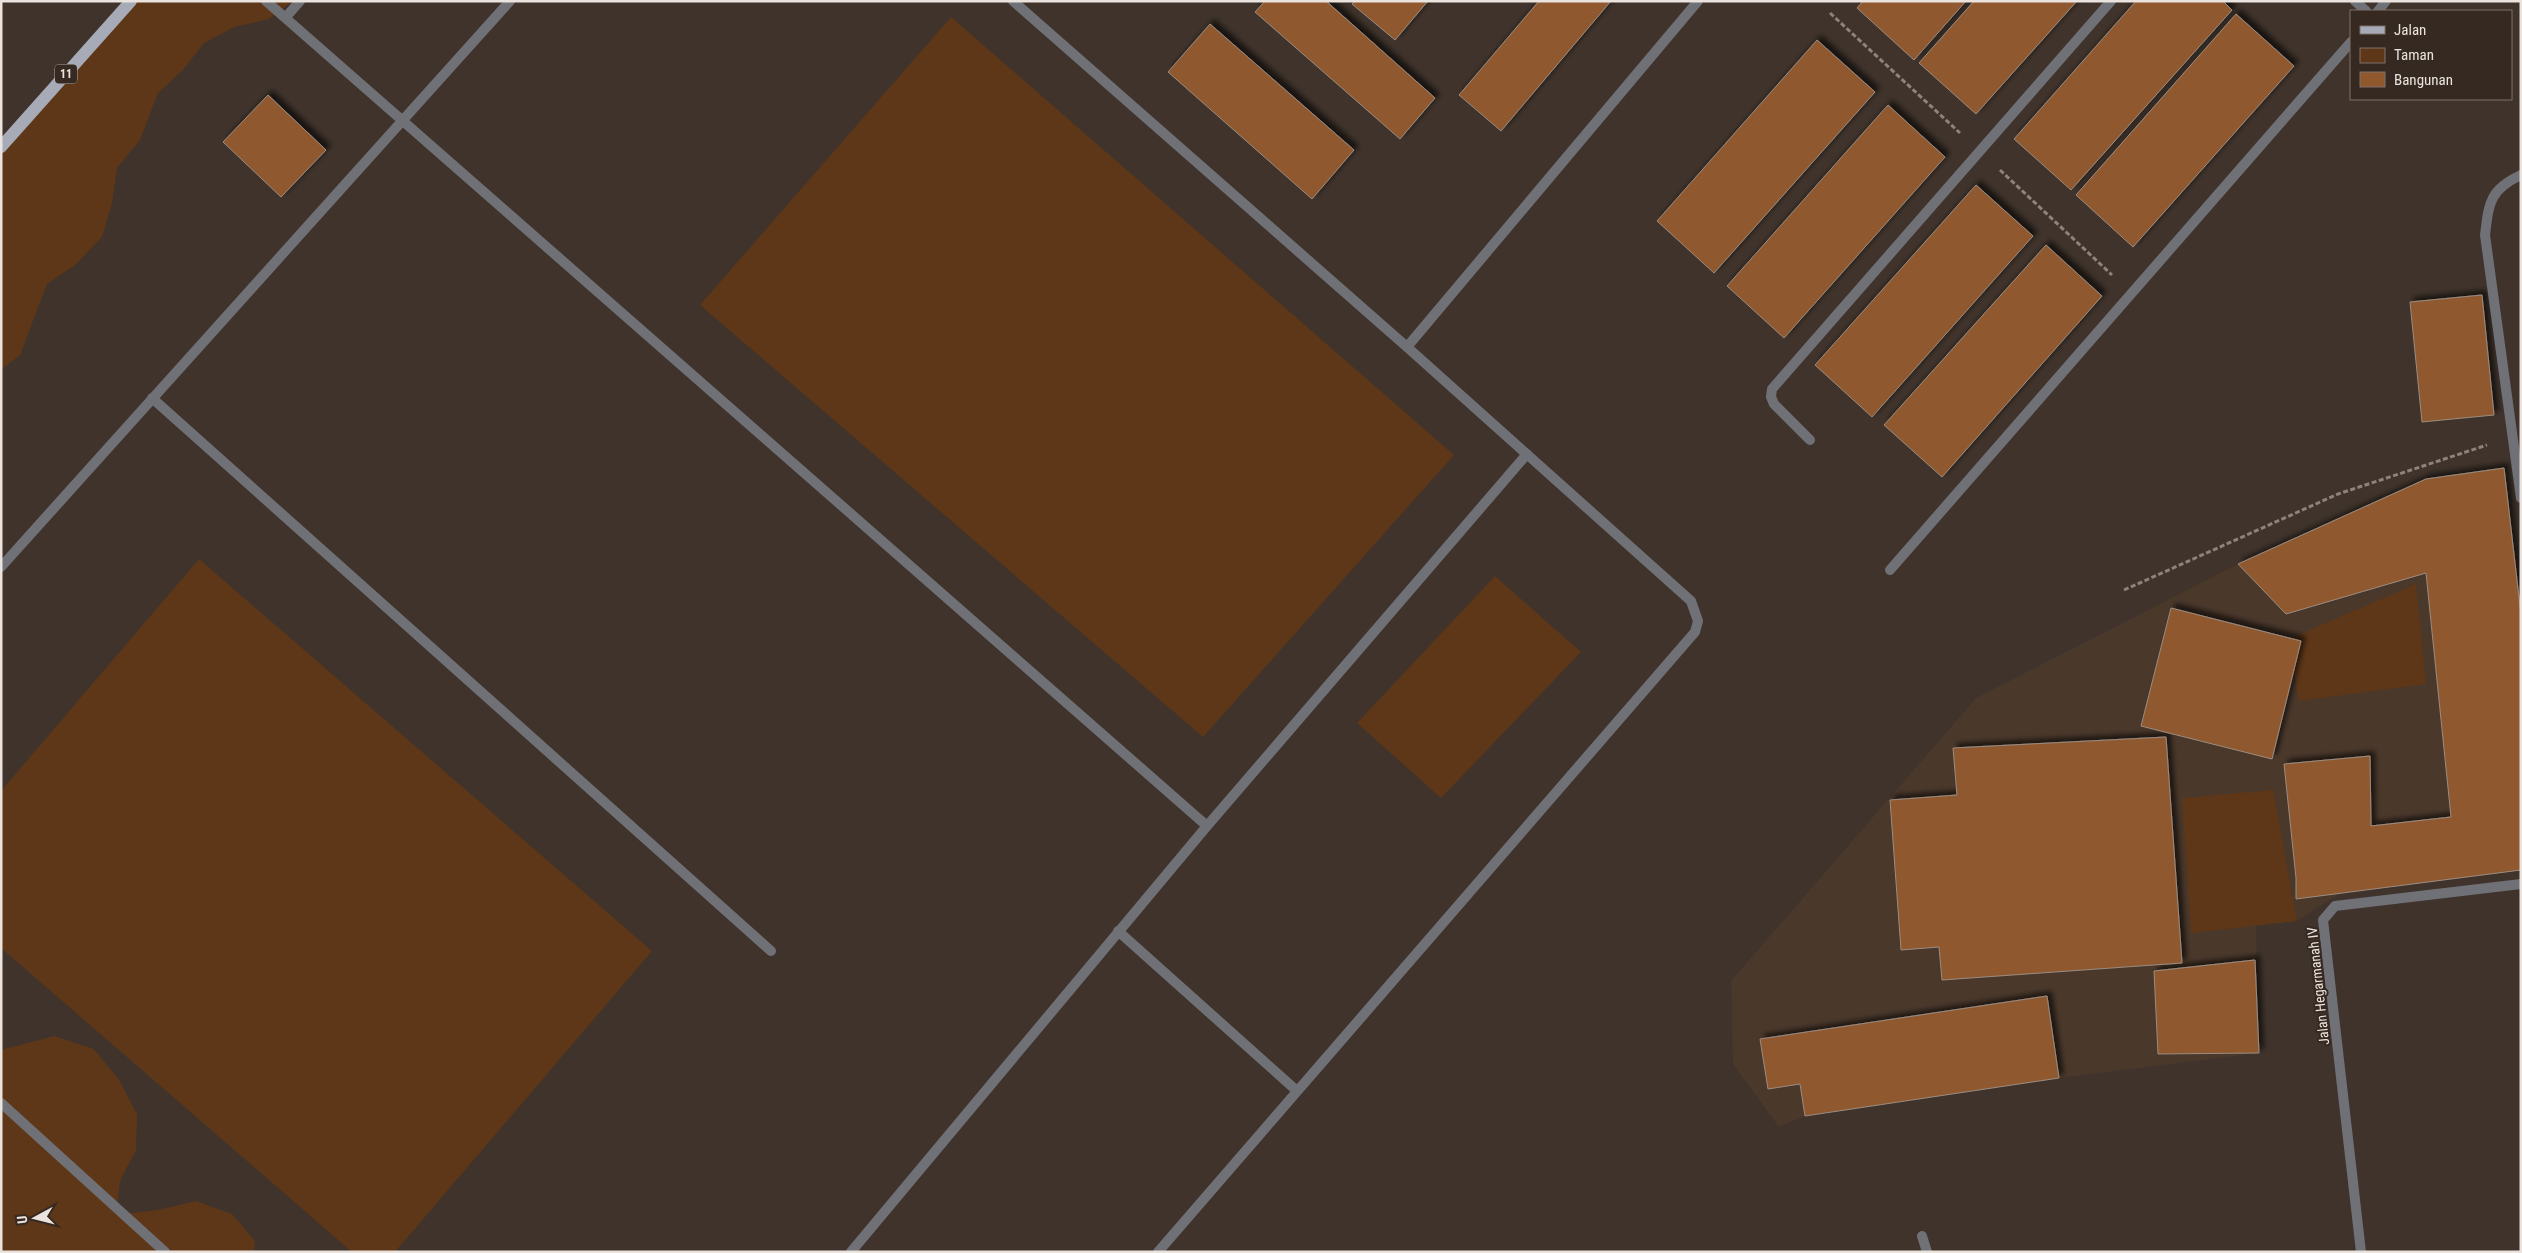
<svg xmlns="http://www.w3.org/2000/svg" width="2522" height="1253" font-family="'Roboto Condensed',sans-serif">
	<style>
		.built { fill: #4a382b }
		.green { fill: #5e3718 }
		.building { fill: #90592d; stroke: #9b8c82; filter: url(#shadow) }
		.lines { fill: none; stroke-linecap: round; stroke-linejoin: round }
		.path { stroke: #8d837c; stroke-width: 3; stroke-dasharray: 5 2.5; stroke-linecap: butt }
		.lane { stroke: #6f7177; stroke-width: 10 }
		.street { stroke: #6f7177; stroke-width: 10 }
		.primary { stroke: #a7aab7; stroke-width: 12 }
		.labels { text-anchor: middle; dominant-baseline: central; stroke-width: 4; stroke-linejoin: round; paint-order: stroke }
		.shield { fill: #352921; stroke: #b4aba5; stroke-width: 1 }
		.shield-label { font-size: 12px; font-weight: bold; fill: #ebe3dd }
		.street-label { font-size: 14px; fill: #ebe3dd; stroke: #352921 }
	</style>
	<defs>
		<filter id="shadow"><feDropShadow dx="4.5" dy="-4.5" stdDeviation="2.5" flood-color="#0009"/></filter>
	</defs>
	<rect width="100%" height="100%" fill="#3f332b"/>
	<path class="built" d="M2504 468 2521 610V865L2341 893 2297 921 2256 925 2259 1053 2059 1078 1805 1116 1779 1127 1733 1064 1731 981 1976 698 2238 564Z"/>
	<path class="green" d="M137 1H293L269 19 234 27 204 43 183 70 158 93 140 140 117 168 112 203 102 237 75 265 47 284 20 355 1 370V154Z
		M951 17 1454 455 1203 737 700 305Z
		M199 559 652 951 395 1252H352L1 948V791Z
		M1495 576 1581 652 1441 798 1357 723Z
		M2416 584 2426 684 2299 701 2289 639Z
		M2273 790 2297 921 2191 933 2182 798Z
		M54 1036 94 1049 119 1080 137 1114 136 1150 120 1181 116 1215 158 1210 196 1201 232 1214 255 1241 254 1252H1V1050Z"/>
	<path class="building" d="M1265 1H1326L1435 98 1400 139 1255 12Z
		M1355 1H1428L1395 40 1352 4Z
		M1539 1H1611L1501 131 1459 95Z
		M1863 1H1966L1914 60 1857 8Z
		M1974 1H2077L1976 114 1919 63Z
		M2136 1H2223L2232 10 2071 190 2014 139Z
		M2236 14 2294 66 2133 247 2076 195Z
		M1210 24 1354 150 1312 199 1168 72Z
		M1817 40 1875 92 1714 273 1657 221Z
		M268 95 326 150 281 197 223 142Z
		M1888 105 1945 157 1784 338 1727 286Z
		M1976 185 2033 236 1872 417 1815 365Z
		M2046 245 2102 296 1942 477 1884 425Z
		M2482 295 2494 415 2422 422 2410 302Z
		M2504 468 2521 615V870L2296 899V878L2284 764 2370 756 2371 826 2451 817 2426 573 2286 614 2238 564 2426 479Z
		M2171 608 2301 641 2272 759 2141 726Z
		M2166 737 2182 963 1942 980 1939 947 1901 950 1890 800 1957 795 1953 748Z
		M2255 960 2259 1053 2158 1054 2154 971Z
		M2047 996 2059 1078 1805 1116 1800 1084 1768 1089 1760 1039Z"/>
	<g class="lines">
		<path class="path" d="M1830 13 1960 133
			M2000 170 2112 275
			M2124 590 2338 494 2487 445"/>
		<path class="lane" d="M266 1 1207 826
			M1013 1 1407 347 1691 601 1698 621 1695 632 1158 1252
			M2355 1 2366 11
			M2378 11 2386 1
			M286 17 300 1
			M1407 347 1698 1
			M152 398 771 951
			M1810 440 1774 404 1771 397 1772 389 2111 1
			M1 567 510 1
			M1890 570 2351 42
			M1118 931 1297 1091
			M1 1103 165 1252
			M851 1252 1207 826 1527 454"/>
		<path class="street" d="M2521 175C2489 190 2489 203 2485 235L2521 498
			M1922 1236 1927 1252
			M2361 1252 2323 920 2335 906 2521 884"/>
		<path class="primary" d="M1 147 131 1"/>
	</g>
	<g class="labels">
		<rect class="shield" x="55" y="64.5" width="22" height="19" rx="4"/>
		<g class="shield-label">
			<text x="66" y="74">11</text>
		</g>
		<g class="street-label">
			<text transform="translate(2318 986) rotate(-96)">Jalan Hegarmanah IV</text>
		</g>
	</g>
	<rect width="2522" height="1253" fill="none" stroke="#ebe3dd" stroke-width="5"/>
	<rect x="2350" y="10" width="162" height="90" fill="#352921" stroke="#7e736c"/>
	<rect x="2360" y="26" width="25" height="8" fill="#a7aab7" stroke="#7e736c"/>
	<text x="2394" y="35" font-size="15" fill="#ebe3dd">Jalan</text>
	<rect x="2360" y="48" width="25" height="15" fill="#5e3718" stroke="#7e736c"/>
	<text x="2394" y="60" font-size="15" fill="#ebe3dd">Taman</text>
	<rect x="2360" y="72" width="25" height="15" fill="#90592d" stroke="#7e736c"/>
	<text x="2394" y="85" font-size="15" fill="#ebe3dd">Bangunan</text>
	<g transform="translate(35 1218) rotate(263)" stroke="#352921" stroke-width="4" paint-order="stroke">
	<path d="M0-4L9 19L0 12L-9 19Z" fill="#ebe3dd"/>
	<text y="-8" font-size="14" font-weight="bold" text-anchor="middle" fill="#ebe3dd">U</text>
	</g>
</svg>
